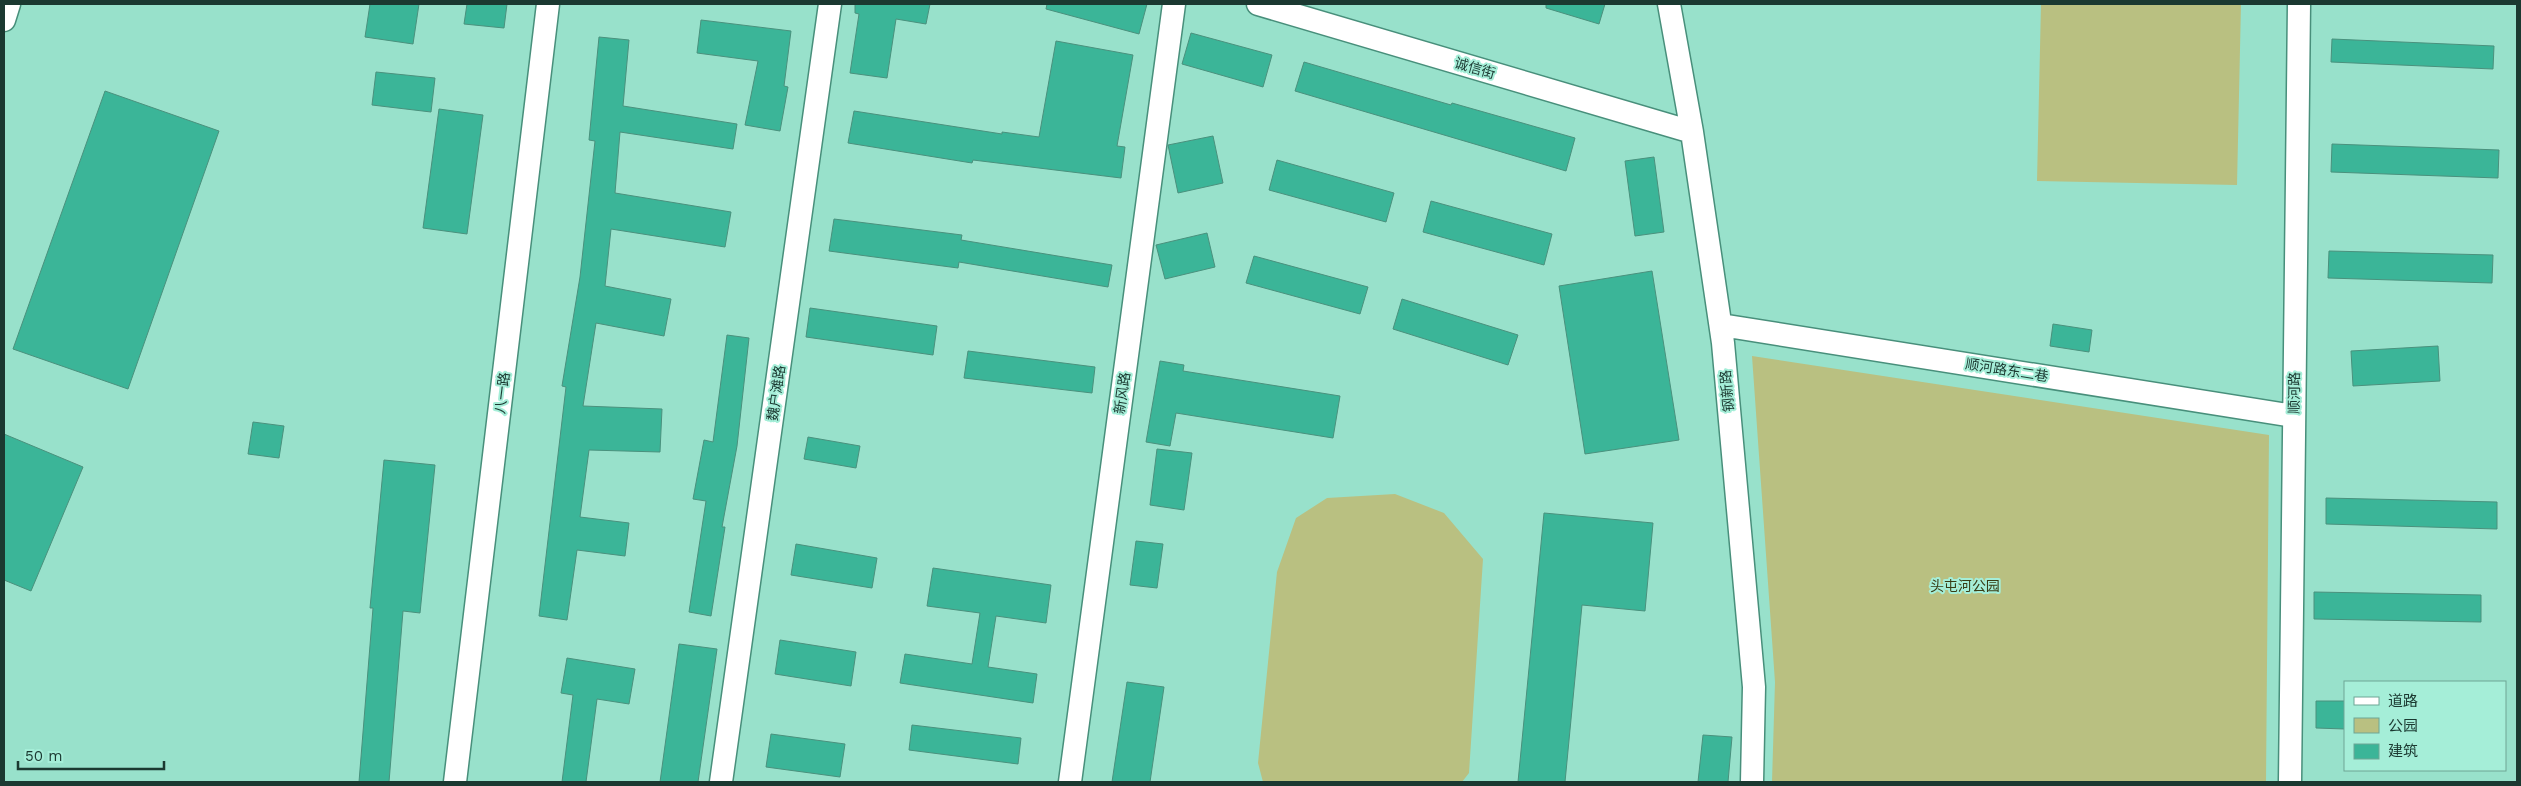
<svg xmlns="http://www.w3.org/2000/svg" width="2521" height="786" font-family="'Work Sans','Noto Sans SC',sans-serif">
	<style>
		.green { fill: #b9c081 }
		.building { fill: #3bb598; stroke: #4a917d }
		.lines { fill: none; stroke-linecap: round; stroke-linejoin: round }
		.minor-casing { stroke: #488f7b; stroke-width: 25 }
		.minor { stroke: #fff; stroke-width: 22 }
		.labels { text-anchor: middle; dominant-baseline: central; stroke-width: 4; stroke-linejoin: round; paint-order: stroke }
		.street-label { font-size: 14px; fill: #1b3931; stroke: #a5eed8 }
		.park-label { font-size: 14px; fill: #383c15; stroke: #a5eed8 }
	</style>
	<rect width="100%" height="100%" fill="#98e1cb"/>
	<path class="green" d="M2041 4H2241L2237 185 2037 181Z
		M1752 356 2269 435 2266 782H1772L1775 682Z
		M1395 494 1444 513 1483 559 1469 773 1462 782H1263L1258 763 1277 572 1296 518 1327 498Z"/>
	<path class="building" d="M370 4H419L413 44 365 37Z
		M467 4H507L504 28 464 24Z
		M855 4H930L926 24 896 19 887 78 850 73 859 14 855 13Z
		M1047 4H1147L1139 34 1046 9Z
		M1546 4H1605L1599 24 1546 8Z
		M701 20 791 31 784 86 788 87 780 131 745 125 758 61 697 53Z
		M1191 33 1272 55 1263 87 1182 64Z
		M599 37 629 40 623 106 737 124 733 149 620 132 615 193 731 212 725 247 611 229 605 286 671 299 664 336 596 323 583 406 662 409 660 452 589 450 580 517 629 523 625 556 577 550 567 620 539 616 566 387 562 386 580 277 595 141 589 140Z
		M2332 39 2494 46 2493 69 2331 62Z
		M1056 41 1133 55 1117 146 1125 147 1121 178 973 160 972 163 848 143 854 111 1002 134V132L1039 137Z
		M1304 62 1451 105 1452 103 1575 138 1566 171 1295 91Z
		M376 72 435 78 431 112 372 105Z
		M105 91 219 131 128 389 13 349Z
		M439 109 483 115 467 234 423 228Z
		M1213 136 1223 183 1178 193 1168 145Z
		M2332 144 2499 150 2498 178 2331 172Z
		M1654 157 1664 232 1635 236 1625 161Z
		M1277 160 1394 193 1386 222 1269 190Z
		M1431 201 1552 234 1544 265 1423 232Z
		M834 219 962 235 961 240 1112 265 1108 287 959 262 958 268 829 251Z
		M1207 233 1215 267 1165 279 1156 245Z
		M2329 251 2493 255 2492 283 2328 278Z
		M1254 256 1368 287 1360 314 1246 283Z
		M1652 271 1679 440 1585 454 1559 286Z
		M1402 299 1518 335 1508 365 1393 329Z
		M810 308 937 326 933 355 806 337Z
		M2053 324 2092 330 2089 352 2050 346Z
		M727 335 749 338 737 446 722 527H725L711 616 689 612 706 501 693 499 704 440 713 442Z
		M2438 346 2440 381 2353 386 2351 351Z
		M968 351 1095 367 1092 393 964 378Z
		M1160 361 1184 365 1183 371 1340 396 1333 438 1176 413 1170 446 1146 442Z
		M253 422 284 426 279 458 248 454Z
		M4 434 83 467 31 591 4 580Z
		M808 437 860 446 856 468 804 459Z
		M1157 449 1192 453 1184 510 1150 505Z
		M384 460 435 465 420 613 403 611 389 782H359L373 608H370Z
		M2326 498 2497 502V529L2326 524Z
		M1544 513 1653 523 1645 611 1582 605 1565 782H1518Z
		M1136 541 1163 544 1157 588 1130 585Z
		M796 544 877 558 872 588 791 575Z
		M933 568 1051 585 1046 623 996 616 988 667 1037 674 1033 703 900 683 905 654 972 664 980 613 927 606Z
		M2314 592 2481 595V622L2314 619Z
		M780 640 856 652 851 686 775 674Z
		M679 644 717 649 698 782H660Z
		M567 658 635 669 629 704 597 699 586 782H562L573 695 561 693Z
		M1127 682 1164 687 1150 782H1112Z
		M2316 701H2345V729L2316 728Z
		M912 725 1021 738 1018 764 909 750Z
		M771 734 845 744 840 777 766 767Z
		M1703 735 1732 737 1728 782H1698Z"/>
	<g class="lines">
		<g class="minor-casing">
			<path id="minor" d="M1258 4 1692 132
				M1669 4 1692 132 1723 343 1754 687 1752 782
				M4 20 9 4
				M1721 325 2293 416
				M455 782 548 4
				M721 782 830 4
				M1070 782 1174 4
				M2290 782 2299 4"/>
		</g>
		<use href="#minor" class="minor"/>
	</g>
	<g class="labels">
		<g class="street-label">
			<text transform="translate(1475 68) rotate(16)">诚信街</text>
			<text transform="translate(2007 370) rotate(9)">顺河路东二巷</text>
			<text transform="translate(1727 391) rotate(-95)">钢新路</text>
			<text transform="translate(502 393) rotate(-83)">八一路</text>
			<text transform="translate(776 393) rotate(-82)">魏户滩路</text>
			<text transform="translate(1122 393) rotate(-82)">新风路</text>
			<text transform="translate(2294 393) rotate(-89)">顺河路</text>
		</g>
		<g class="park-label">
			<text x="1965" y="586">头屯河公园</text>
		</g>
	</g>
	<rect width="2521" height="786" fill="none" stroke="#1b3931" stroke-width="10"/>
	<rect x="2344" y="681" width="162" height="90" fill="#a5eed8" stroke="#6ea695"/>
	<rect x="2354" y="697" width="25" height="8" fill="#ffffff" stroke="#6ea695"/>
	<text x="2388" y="706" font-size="15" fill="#1b3931">道路</text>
	<rect x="2354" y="718" width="25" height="15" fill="#b9c081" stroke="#6ea695"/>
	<text x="2388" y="731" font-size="15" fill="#1b3931">公园</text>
	<rect x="2354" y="744" width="25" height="15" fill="#3bb598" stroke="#6ea695"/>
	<text x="2388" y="756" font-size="15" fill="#1b3931">建筑</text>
	<path d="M18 761v8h146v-8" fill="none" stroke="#1b3931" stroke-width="2.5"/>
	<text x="25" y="761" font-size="15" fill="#1b3931" stroke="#a5eed8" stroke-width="4" paint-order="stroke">50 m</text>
</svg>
